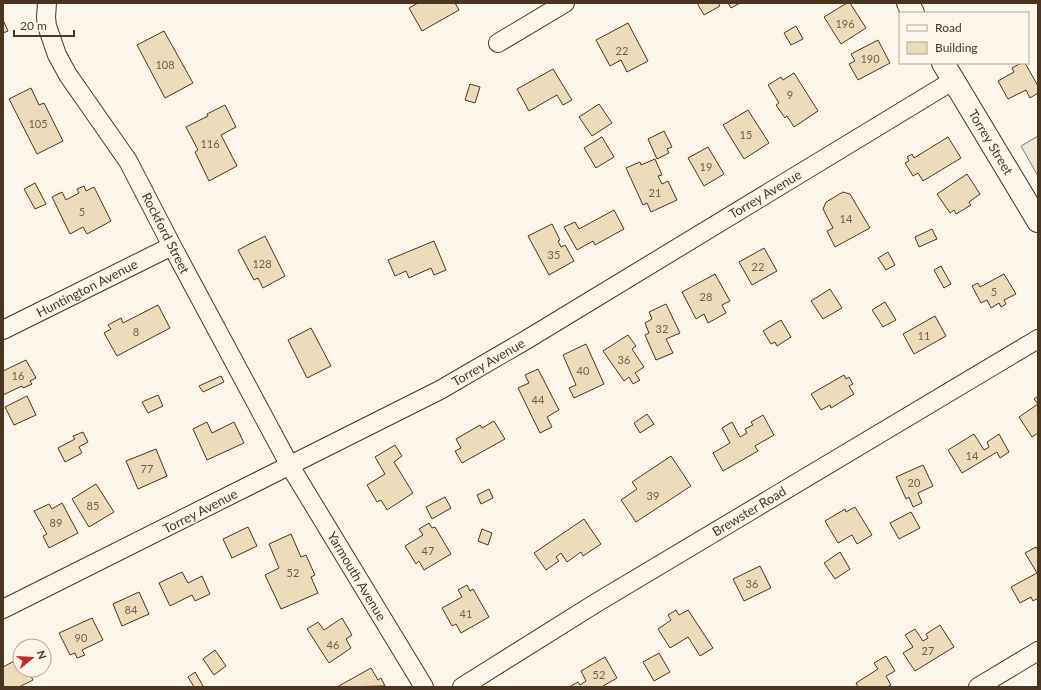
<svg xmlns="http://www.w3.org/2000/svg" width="1041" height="690" font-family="Lato,sans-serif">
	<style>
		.parking { fill: #ede7d9; stroke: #887966 }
		.building { fill: #ecdcbc; stroke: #4a3520 }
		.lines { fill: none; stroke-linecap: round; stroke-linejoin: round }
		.minor-casing { stroke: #4a3520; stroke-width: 20 }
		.secondary-casing { stroke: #4a3520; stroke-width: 24 }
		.minor { stroke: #fbf6e9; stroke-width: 18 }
		.secondary { stroke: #fbf6e9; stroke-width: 22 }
		.labels { text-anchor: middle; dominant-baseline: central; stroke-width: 3; stroke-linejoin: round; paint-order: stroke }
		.number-label { font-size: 11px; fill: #725f47 }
		.street-label { font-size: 13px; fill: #4a3520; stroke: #fbf6e9 }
	</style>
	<rect width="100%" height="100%" fill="#fbf6e9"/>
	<path class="parking" d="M1038 136V176L1021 146Z"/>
	<path class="building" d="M418 3H455L459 10 422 31 409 8Z
		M697 3H718L720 6 704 15Z
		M728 3H740L731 8Z
		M847 3H850L866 28 841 44 824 17Z
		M3 20 8 31 3 33Z
		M628 23 648 61 627 72 621 60 610 66 596 40Z
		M796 26 803 39 791 45 784 33Z
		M164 31 193 83 165 98 137 45Z
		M878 40 890 63 858 80 849 64 855 61 851 54Z
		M1021 63H1025L1038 86V93L1030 98 1026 90 1008 99 998 81 1014 72 1012 68Z
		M553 69 572 100 563 105 557 95 529 111 517 89Z
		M794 73 818 111 794 127 787 116 785 118 776 105 779 103 768 85 781 77 783 80Z
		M470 84 480 87 475 103 465 100Z
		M31 88 39 105 44 103 63 141 37 154 9 99Z
		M599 104 612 123 592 136 579 117Z
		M225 105 236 127 221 135 237 166 209 181 195 152 198 150 186 127 208 116 207 114Z
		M748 110 769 143 744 159 723 125Z
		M664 131 672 147 667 149 669 153 657 159 648 139Z
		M602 137 614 157 596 168 584 148Z
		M948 137 961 158 923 181 918 173 913 176 905 163 909 161 907 157 912 154 914 158Z
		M708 147 724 174 704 186 688 158Z
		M655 159 662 175 658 176 662 184 668 181 677 200 651 212 647 203 643 205 626 168 640 162 641 165Z
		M967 174 980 194 969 202 971 205 956 214 954 210 950 213 937 194Z
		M35 183 46 204 35 209 24 189Z
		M84 186 86 191 94 187 111 221 87 234 83 227 70 234 52 197 62 192 66 200 79 193 77 189Z
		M843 192 850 194 870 228 835 247 827 231 833 228 823 209 826 202Z
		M614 210 624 229 595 245 593 241 577 250 564 227 575 222 579 229Z
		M552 224 560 240 558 241 561 247 565 245 574 261 549 275 528 236Z
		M932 229 937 239 919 247 915 237Z
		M265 236 285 276 263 288 258 278 254 280 238 250Z
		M434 241 446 270 434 275 431 268 409 278 406 271 395 276 388 260Z
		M764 248 777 271 752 285 739 262Z
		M888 252 895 265 886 270 878 258Z
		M941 266 951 284 944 288 934 270Z
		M715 274 730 301 722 305 726 313 708 323 704 314 696 319 682 292Z
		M1004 274 1016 294 1004 300 1006 304 1001 307 999 303 991 308 987 300 981 303 972 286 978 283 980 287Z
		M830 289 842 308 823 319 811 301Z
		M885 302 896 320 883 327 872 310Z
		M666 304 680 333 666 339 673 353 656 360 645 335 649 333 645 323 652 319 649 312Z
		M158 305 170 328 117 356 104 333 111 329 108 325 121 318 123 323Z
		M935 316 946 336 914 354 903 334Z
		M781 320 791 337 777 346 775 342 771 344 763 331Z
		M311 328 331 366 307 378 288 340Z
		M628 335 636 346 632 349 644 367 635 373 640 380 633 384 629 377 624 381 603 351Z
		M586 344 604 384 574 398 569 388 576 385 563 355Z
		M26 360 36 378 30 381 32 384 23 388 22 386 3 395V371Z
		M538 369 559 410 547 417 552 427 540 433 518 388 529 383 525 375Z
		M844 375 846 379 849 377 853 384 849 386 854 394 831 408 830 405 821 410 811 394Z
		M221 376 224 382 203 392 199 386Z
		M158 395 163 406 148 413 142 402Z
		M27 396 36 415 14 425 5 407Z
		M1038 396V433L1032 437 1019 417 1038 404 1034 399Z
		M647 414 654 424 640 433 634 423Z
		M763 415 774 435 755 446 758 451 723 471 713 453 730 443 722 428 732 422 740 437 747 433 745 429 753 425 751 422Z
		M494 421 505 439 462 463 455 451 461 448 456 439 480 425 482 428Z
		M207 422 212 433 234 422 244 443 207 460 193 429Z
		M83 432 88 442 79 447 82 453 65 462 58 448 75 439 73 436Z
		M974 434 984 450 989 447 987 442 999 434 1009 452 1000 458 997 452 962 473 948 450Z
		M395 445 402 456 394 462 413 493 387 510 381 500 377 502 367 485 385 474 375 457Z
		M156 449 167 476 138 489 126 461Z
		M671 456 691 486 636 522 621 500 637 489 632 482Z
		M923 465 933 486 918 493 922 503 913 507 909 497 906 499 896 477Z
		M96 484 114 512 89 527 72 499Z
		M489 489 493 498 481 504 477 495Z
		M445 497 451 508 432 519 426 507Z
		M62 503 78 533 49 548 43 536 47 534 34 511 49 504 52 509Z
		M855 507 872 535 857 544 852 535 838 543 825 521 845 509 846 512Z
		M911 512 920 528 899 539 890 523Z
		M584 519 601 544 583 556 581 552 567 562 561 553 556 557 559 561 546 570 534 553Z
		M429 523 432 528 435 527 451 554 424 570 419 561 416 564 405 546 423 535 419 529Z
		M248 527 257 546 232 558 223 539Z
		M482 529 492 533 488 545 478 541Z
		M291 534 301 557 306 555 315 575 311 577 318 593 281 609 265 575 279 568 269 544Z
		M1036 547 1038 550V598L1033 601 1031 597 1020 603 1011 587 1037 573 1025 553Z
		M840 552 850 569 835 579 824 563Z
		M760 566 771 588 744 601 733 579Z
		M182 572 188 583 202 576 210 594 195 601 192 595 170 606 159 583Z
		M467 585 470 591 473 589 489 617 461 633 456 624 452 626 442 608 462 597 458 590Z
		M139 592 149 614 122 626 113 604Z
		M676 610 679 615 688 610 713 648 700 656 688 637 670 648 658 629 671 620 668 615Z
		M92 618 103 640 82 650 85 655 77 658 75 653 70 655 59 633Z
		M342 618 352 635 346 639 351 648 329 663 307 629 318 622 324 630Z
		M940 625 954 647 915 671 903 653 913 647 905 635 915 629 923 641 928 638 926 634Z
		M215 650 226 666 214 675 203 659Z
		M659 653 670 672 654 681 643 662Z
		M886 656 895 671 886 676 891 685 887 687H858L856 683 878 669 874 663Z
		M605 657 617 678 603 686 604 687H569L578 682 580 685 586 681 581 671Z
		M20 658V670H28L33 680 19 687H3V667Z
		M371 668 378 680 381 678 385 686 337 687Z
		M195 672 203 686 201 687H194L188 677Z"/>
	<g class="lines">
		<g class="minor-casing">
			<path id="minor" d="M47 3 46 17 47 26 57 55 68 75 128 161 172 246 290 466 424 687
				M498 43 565 3
				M3 330 172 246
				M3 609 440 390 526 340 954 80
				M462 687 596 603 1038 339
				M978 687 1038 651"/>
		</g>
		<g class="secondary-casing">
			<path id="secondary" d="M908 3 913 13
				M943 63 1038 221"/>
		</g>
		<use href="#minor" class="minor"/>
		<use href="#secondary" class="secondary"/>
	</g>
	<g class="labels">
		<g class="number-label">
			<text x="845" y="23">196</text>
			<text x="622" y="50">22</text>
			<text x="870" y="58">190</text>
			<text x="165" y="64">108</text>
			<text x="790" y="94">9</text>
			<text x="38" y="123">105</text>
			<text x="746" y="134">15</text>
			<text x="210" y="143">116</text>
			<text x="706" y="166">19</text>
			<text x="655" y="192">21</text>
			<text x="82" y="211">5</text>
			<text x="846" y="218">14</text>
			<text x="554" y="254">35</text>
			<text x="262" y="263">128</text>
			<text x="758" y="266">22</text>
			<text x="994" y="291">5</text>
			<text x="706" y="296">28</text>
			<text x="662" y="328">32</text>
			<text x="136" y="331">8</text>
			<text x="924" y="335">11</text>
			<text x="624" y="359">36</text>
			<text x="583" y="370">40</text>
			<text x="18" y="375">16</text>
			<text x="538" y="399">44</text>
			<text x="972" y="455">14</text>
			<text x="147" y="468">77</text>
			<text x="914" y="482">20</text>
			<text x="653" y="495">39</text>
			<text x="93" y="505">85</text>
			<text x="56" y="522">89</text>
			<text x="428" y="550">47</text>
			<text x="293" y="572">52</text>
			<text x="752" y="583">36</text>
			<text x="131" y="609">84</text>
			<text x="466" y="613">41</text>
			<text x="81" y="637">90</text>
			<text x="333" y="644">46</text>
			<text x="928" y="650">27</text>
			<text x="599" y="674">52</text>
		</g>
		<g class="street-label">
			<text transform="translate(991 142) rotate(59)">Torrey Street</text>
			<text transform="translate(765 194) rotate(-31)">Torrey Avenue</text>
			<text transform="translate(166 233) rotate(63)">Rockford Street</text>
			<text transform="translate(87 288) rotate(-27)">Huntington Avenue</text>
			<text transform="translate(488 362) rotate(-30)">Torrey Avenue</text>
			<text transform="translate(200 511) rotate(-27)">Torrey Avenue</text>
			<text transform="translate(749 511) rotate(-31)">Brewster Road</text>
			<text transform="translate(357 576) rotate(59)">Yarmouth Avenue</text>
		</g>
	</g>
	<rect width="1041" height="690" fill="none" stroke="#4a3520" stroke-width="8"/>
	<rect x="899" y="12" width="130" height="52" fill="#fbf6e9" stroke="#b4a999"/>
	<rect x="907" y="25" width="20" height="6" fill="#fbf6e9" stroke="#b4a999"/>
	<text x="935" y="32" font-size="12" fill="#4a3520">Road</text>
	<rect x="907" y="42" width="20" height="12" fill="#ecdcbc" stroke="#b4a999"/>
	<text x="935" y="52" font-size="12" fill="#4a3520">Building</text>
	<g transform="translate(32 658) rotate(72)"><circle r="19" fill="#fbf6e9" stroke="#b4a999"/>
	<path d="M0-3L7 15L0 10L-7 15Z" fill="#c62828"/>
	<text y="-6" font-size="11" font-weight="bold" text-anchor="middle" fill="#4a3520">N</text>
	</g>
	<path d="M14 30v6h60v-6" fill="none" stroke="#4a3520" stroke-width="2"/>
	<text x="20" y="30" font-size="12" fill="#4a3520" stroke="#fbf6e9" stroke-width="3" paint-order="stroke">20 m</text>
</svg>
